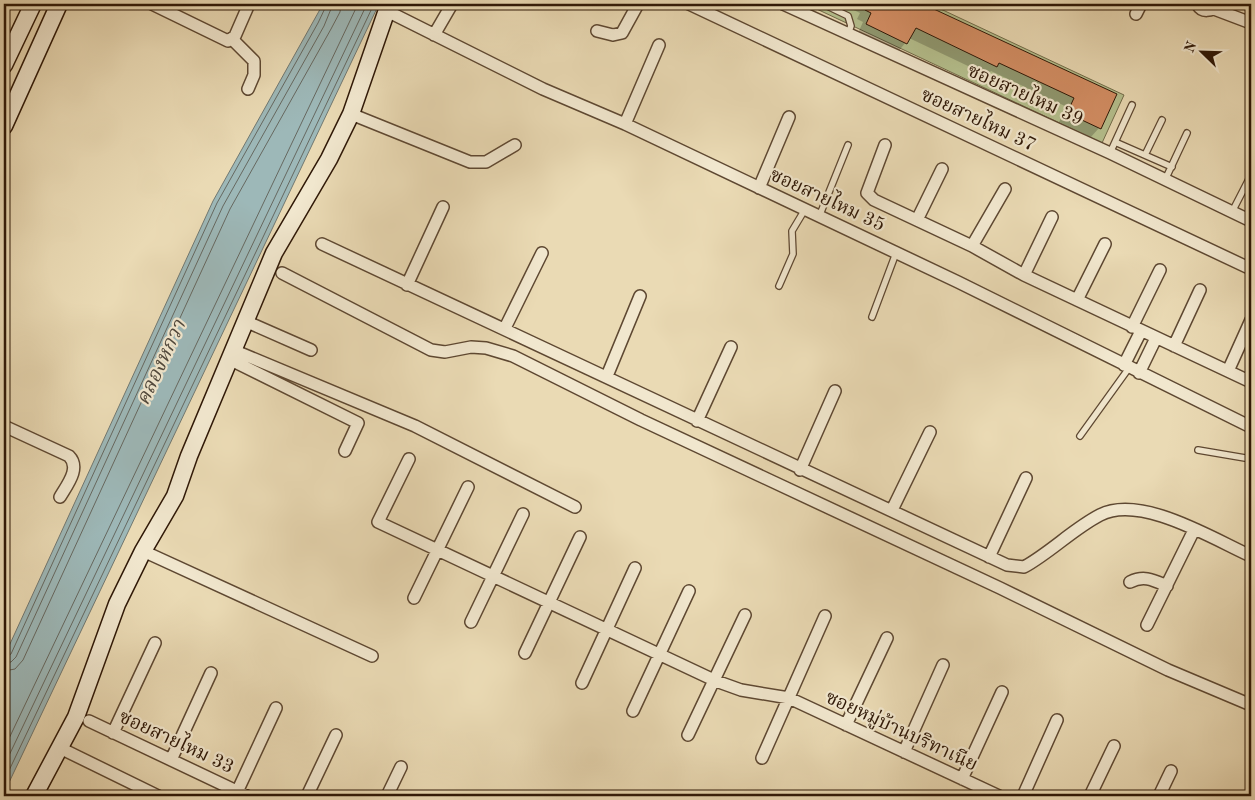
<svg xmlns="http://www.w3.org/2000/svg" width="1255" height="800" font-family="'Old Standard TT','Noto Serif Thai',serif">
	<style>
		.green { fill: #b5c08e; stroke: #726c4a }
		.water { fill: #9db8b8; stroke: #717871 }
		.shadow { fill: #0003 }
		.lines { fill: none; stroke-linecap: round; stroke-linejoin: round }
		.shore { stroke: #666860; stroke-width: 1 }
		.building { fill: #d38e64; stroke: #2f1807 }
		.lane-casing { stroke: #5e4832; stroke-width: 8 }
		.street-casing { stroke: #5e4832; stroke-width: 14 }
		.secondary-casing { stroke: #2f1807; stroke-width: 19 }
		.lane { stroke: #f1e7ce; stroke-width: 5.5 }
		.street { stroke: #f1e7ce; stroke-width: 11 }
		.secondary { stroke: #f1e7ce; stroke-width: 16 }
		.labels { text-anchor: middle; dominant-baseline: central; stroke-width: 4.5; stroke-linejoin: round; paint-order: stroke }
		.street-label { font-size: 19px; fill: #2f1807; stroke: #f1e7ce }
		.water-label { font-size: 20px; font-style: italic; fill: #50483c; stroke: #f1e7ce }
	</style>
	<rect width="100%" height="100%" fill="#eadab4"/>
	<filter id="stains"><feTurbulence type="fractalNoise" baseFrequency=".004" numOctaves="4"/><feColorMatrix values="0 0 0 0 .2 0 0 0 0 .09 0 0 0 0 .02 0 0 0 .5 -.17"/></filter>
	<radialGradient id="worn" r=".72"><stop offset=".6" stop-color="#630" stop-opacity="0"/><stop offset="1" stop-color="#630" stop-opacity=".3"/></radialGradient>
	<path class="green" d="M806 4H930L1124 95 1102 143Z"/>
	<path class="water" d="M323 4H379L4 793V657L213 201Z"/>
	<path class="shadow" d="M841 4H920L1115 94 1099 128 1091 137 1059 122 1067 107 991 71 987 75 909 38 898 52 858 33 863 22 857 19 860 13Z"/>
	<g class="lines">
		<path class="shore" d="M4 658 11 654 217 203 318 23 327 4
			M4 664 11 662 16 657 223 206 324 26 333 4
			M4 671 15 669 23 660 230 209 331 29 340 12 341 4
			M4 749 358 4
			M4 766 367 4
			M4 781 374 4"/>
	</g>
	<path class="building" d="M868 4H923L1117 94 1101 129 1067 113 1074 98 999 63 997 67 916 28 907 44 866 24 871 13 865 10Z"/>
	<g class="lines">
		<g class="lane-casing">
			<path id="lane" d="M823 4 848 16 851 26 848 34
				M1115 142 1172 167
				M1110 153 1132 105
				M1145 155 1162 120
				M1165 180 1187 133
				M1232 212 1251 175
				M819 217 848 145
				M779 286 793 254 792 231 804 211
				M872 317 896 253
				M1080 436 1129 368
				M1198 450 1251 459"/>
		</g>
		<g class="street-casing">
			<path id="street" d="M152 4 228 41 235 36 249 4
				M689 4 1251 269
				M783 4 1110 153 1251 221
				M1197 4C1202 13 1212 12 1217 4
				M1214 9 1251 23
				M385 10 543 89 625 124 958 282 1251 427
				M1136 14 1141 4
				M597 31 613 35 622 33 638 4
				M434 35 452 4
				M232 39 254 61V75L248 89
				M351 114 470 162H486L515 145
				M625 124 659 45
				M885 145 867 193 874 200 972 246 1024 275 1251 382
				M759 188 789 117
				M917 220 942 169
				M322 244 1007 565 1024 567C1051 552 1073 529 1100 515 1141 494 1213 539 1251 556
				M972 246 1005 189
				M282 273 431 350 445 352 471 347 486 348 513 356 641 420 1000 588 1168 670 1251 705
				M1024 275 1052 217
				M407 285 443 207
				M1077 300 1105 244
				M245 321 311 350
				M1132 327 1160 270
				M505 328 542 253
				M1174 346 1200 290
				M233 350 415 426 575 507
				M229 359 358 423 345 451
				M1124 365 1141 331
				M1228 371 1251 320
				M1139 373 1156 338
				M607 376 640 296
				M697 421 731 347
				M4 426 69 456C81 468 67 485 60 497
				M409 459 378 522 716 681 741 690 789 698 999 796
				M800 470 835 391
				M892 510 930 432
				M143 551 372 656
				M989 557 1026 478
				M1130 582C1144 575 1153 580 1167 586
				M414 598 468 487
				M471 622 523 514
				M1147 625 1194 530
				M525 653 580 537
				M582 683 635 568
				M633 711 689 591
				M89 721 247 796
				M846 725 887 638
				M113 733 155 643
				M688 735 745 615
				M60 748 158 796
				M904 752 943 665
				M762 758 825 616
				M171 760 211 673
				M962 779 1002 692
				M237 792 276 708
				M307 796 336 735
				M387 796 401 767
				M1023 796 1057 720
				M1090 796 1114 746
				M1159 796 1171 771"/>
		</g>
		<g class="secondary-casing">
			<path id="secondary" d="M4 65 33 4
				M4 126 59 4
				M34 796 76 717 117 604 143 551 175 496 189 456 274 253 329 159 351 114 389 4"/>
		</g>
		<use href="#lane" class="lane"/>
		<use href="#street" class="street"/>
		<use href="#secondary" class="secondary"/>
	</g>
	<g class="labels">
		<g class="street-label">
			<text transform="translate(1025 96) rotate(24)">ซอยสายไหม 39</text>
			<text transform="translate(978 121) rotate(25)">ซอยสายไหม 37</text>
			<text transform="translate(827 201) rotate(25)">ซอยสายไหม 35</text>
			<text transform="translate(901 732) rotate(25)">ซอยหมู่บ้านบริทาเนีย</text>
			<text transform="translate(176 743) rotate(25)">ซอยสายไหม 33</text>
		</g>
		<g class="water-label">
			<text transform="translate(162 363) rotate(-65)">คลองหกวา</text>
		</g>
	</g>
	<rect width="1255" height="800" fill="none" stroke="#eadab4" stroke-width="20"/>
	<rect x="5" y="5" width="1245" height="790" fill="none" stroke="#2f1807" stroke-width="2.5"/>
	<rect x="10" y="10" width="1235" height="780" fill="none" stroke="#2f1807"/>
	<g transform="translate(1202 52) rotate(293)" stroke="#f1e7ce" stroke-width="4" paint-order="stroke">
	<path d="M0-4L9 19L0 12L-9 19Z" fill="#2f1807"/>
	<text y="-8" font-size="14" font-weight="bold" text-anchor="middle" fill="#2f1807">N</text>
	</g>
	<rect width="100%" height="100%" filter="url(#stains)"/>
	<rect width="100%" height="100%" fill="url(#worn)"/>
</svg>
